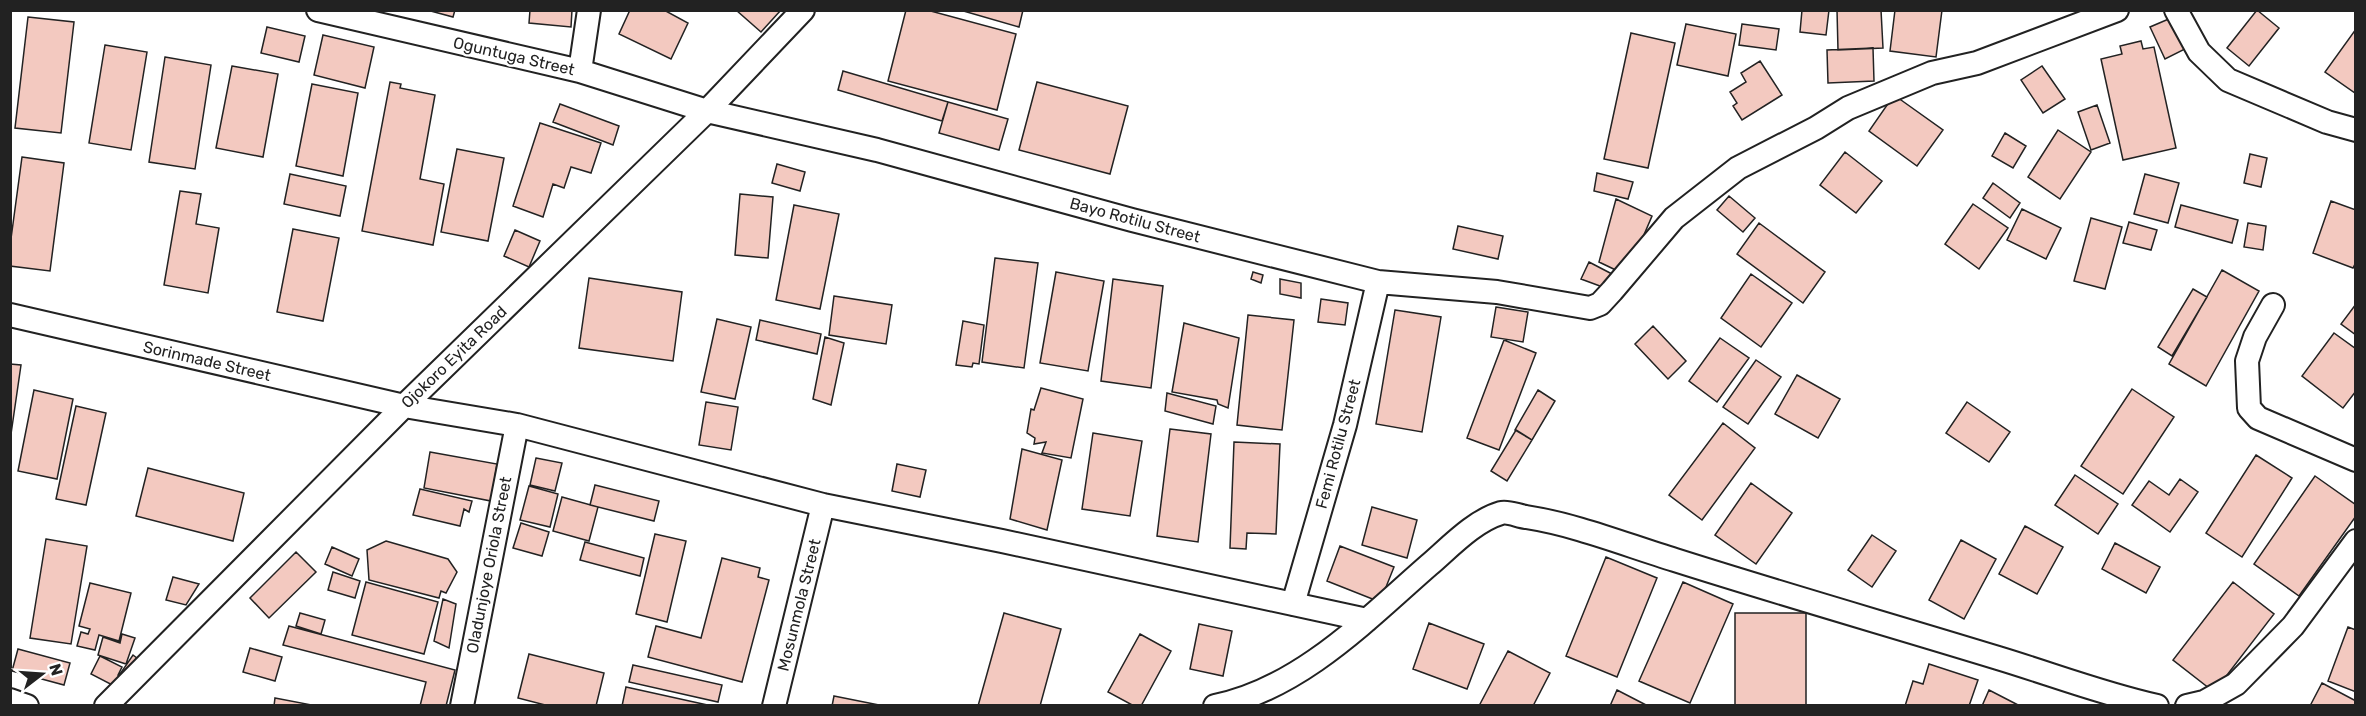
<svg xmlns="http://www.w3.org/2000/svg" width="2366" height="716" font-family="Rubik,sans-serif">
	<style>
		.building { fill: #f3c9c0; stroke: #222; stroke-width: 1.5 }
		.lines { fill: none; stroke-linecap: round; stroke-linejoin: round }
		.minor-casing { stroke: #222; stroke-width: 26 }
		.minor { stroke: #fff; stroke-width: 22 }
		.labels { text-anchor: middle; dominant-baseline: central; stroke-width: 4.5; stroke-linejoin: round; paint-order: stroke }
		.street-label { font-size: 16px; fill: #222; stroke: #fff }
	</style>
	<rect width="100%" height="100%" fill="#fff"/>
	<path class="building" d="M427 10H455L453 17Z
		M530 10H572L571 27 529 23Z
		M630 10H664L688 23 671 59 619 34Z
		M736 10H781L761 32Z
		M906 10H927L1016 34 997 110 888 81Z
		M960 10H1023L1019 27Z
		M1802 10H1829L1826 35 1800 32Z
		M1837 10H1881L1883 48 1838 50Z
		M1895 10H1942L1936 57 1890 51Z
		M2257 10 2279 28 2249 66 2227 48Z
		M28 17 74 22 61 133 15 128Z
		M2171 18 2185 49 2165 59 2150 27Z
		M1686 24 1736 34 1728 76 1677 65Z
		M1742 24 1779 29 1776 50 1739 45Z
		M267 27 305 36 299 62 261 53Z
		M2356 29V92L2355 93 2325 72Z
		M1631 33 1675 43 1648 168 1604 159Z
		M323 35 374 47 365 88 314 75Z
		M2141 41 2143 49 2154 47 2176 148 2123 160 2101 59 2122 54 2120 46Z
		M105 45 147 52 131 150 89 143Z
		M1873 48 1874 81 1828 83 1827 50Z
		M165 57 211 65 195 169 149 162Z
		M1760 61 1782 95 1742 120 1733 106 1737 103 1730 92 1746 82 1741 73Z
		M232 66 278 74 263 157 216 148Z
		M2042 66 2065 99 2043 113 2021 80Z
		M843 71 948 102 942 121 838 90Z
		M390 82 401 84 400 88 435 95 420 179 444 184 433 245 362 231Z
		M1037 82 1128 106 1110 174 1019 150Z
		M312 84 358 93 343 176 296 166Z
		M1894 95 1943 130 1917 166 1869 131Z
		M948 102 1008 119 999 150 939 133Z
		M560 104 619 126 613 145 553 122Z
		M2097 105 2110 143 2091 150 2078 112Z
		M540 123 601 143 591 173 571 167 564 188 553 184 543 217 513 206Z
		M2058 130 2091 152 2060 199 2028 177Z
		M2005 133 2026 146 2013 168 1992 156Z
		M457 149 504 158 488 241 441 232Z
		M1845 152 1882 181 1856 213 1820 185Z
		M2250 154 2267 158 2261 187 2244 183Z
		M22 157 64 163 50 271 10 266V246Z
		M777 164 805 172 800 191 772 183Z
		M1597 173 1633 182 1628 199 1594 191Z
		M290 174 346 186 340 216 284 204Z
		M2145 174 2179 183 2168 223 2134 214Z
		M1993 183 2020 203 2010 218 1983 198Z
		M180 191 201 194 196 224 219 228 208 293 164 285Z
		M740 194 773 197 768 258 735 255Z
		M1729 196 1755 218 1743 232 1717 210Z
		M1616 199 1652 216 1631 265 1622 273 1599 262Z
		M2331 201 2356 210V262L2353 268 2313 253Z
		M1973 204 2008 228 1979 269 1945 244Z
		M794 205 839 214 820 309 776 300Z
		M2181 205 2238 220 2232 243 2175 227Z
		M2022 209 2061 228 2046 259 2007 240Z
		M2091 218 2122 227 2105 289 2074 281Z
		M2129 222 2157 230 2151 250 2123 243Z
		M1759 223 1825 272 1803 303 1737 254Z
		M2248 223 2266 226 2263 250 2244 247Z
		M1458 226 1503 236 1498 259 1453 249Z
		M293 229 339 238 323 321 277 312Z
		M515 230 540 241 529 267 504 256Z
		M995 258 1038 263 1024 368 982 362Z
		M1589 262 1612 274 1608 289 1581 279Z
		M2222 270 2259 291 2206 386 2169 364Z
		M1056 272 1104 281 1088 371 1040 363Z
		M1253 272 1263 275 1261 283 1251 279Z
		M1751 274 1792 303 1761 347 1721 318Z
		M589 278 682 292 673 361 579 348Z
		M1113 279 1163 286 1151 388 1101 381Z
		M1280 279 1301 283V298L1280 294Z
		M2193 289 2207 297 2172 356 2158 347Z
		M834 296 892 305 886 344 829 335Z
		M1321 299 1348 303 1345 325 1318 322Z
		M2356 304V335L2341 324Z
		M1496 307 1528 312 1523 342 1491 337Z
		M1395 310 1441 317 1422 432 1376 424Z
		M1248 315 1294 320 1282 430 1237 425Z
		M717 319 751 327 735 399 701 392Z
		M760 320 821 334 817 354 756 340Z
		M963 321 984 325 979 364 973 363 972 367 956 365Z
		M1184 323 1239 338 1228 408 1218 404 1217 400 1172 392Z
		M1653 326 1686 361 1668 379 1635 344Z
		M2334 333 2356 349V391L2343 408 2302 376Z
		M825 337 844 343 831 405 813 399Z
		M1720 338 1749 358 1717 402 1689 381Z
		M1504 340 1536 353 1499 450 1467 438Z
		M1756 360 1781 377 1748 424 1723 407Z
		M10 364 21 365 10 441Z
		M1797 375 1840 399 1818 438 1775 414Z
		M1041 388 1083 399 1071 458 1042 453 1046 442 1034 444 1035 438 1027 433 1031 409 1034 410Z
		M2132 389 2174 417 2123 494 2081 466Z
		M34 390 73 399 57 479 18 471Z
		M1538 390 1555 401 1532 440 1515 430Z
		M1167 393 1216 406 1213 424 1165 411Z
		M706 402 738 407 731 450 699 445Z
		M1967 402 2010 432 1989 462 1946 433Z
		M76 406 106 413 86 505 56 499Z
		M1723 423 1755 448 1702 520 1669 495Z
		M1170 429 1211 434 1198 542 1157 536Z
		M1516 430 1532 440 1507 481 1491 471Z
		M1093 433 1142 441 1130 516 1082 509Z
		M1234 442 1280 444 1276 534 1247 533 1246 549 1230 548Z
		M1022 449 1062 460 1047 530 1010 519Z
		M430 452 497 464 491 501 424 488Z
		M2256 455 2292 478 2242 557 2206 533Z
		M536 458 562 463 555 491 530 485Z
		M897 464 926 470 920 497 892 491Z
		M148 468 244 493 233 541 136 516Z
		M2075 475 2118 504 2098 534 2055 505Z
		M2315 476 2356 505V516L2299 596 2254 564Z
		M2180 479 2198 492 2170 532 2132 505 2149 481 2169 495Z
		M1751 483 1792 513 1756 564 1715 535Z
		M595 485 659 501 654 521 590 505Z
		M529 486 558 494 550 527 520 520Z
		M420 489 472 501 469 512 464 509 460 526 413 515Z
		M562 497 598 507 589 541 553 531Z
		M1372 507 1417 520 1407 558 1362 545Z
		M521 523 549 532 542 556 513 548Z
		M2025 526 2063 547 2037 594 1999 574Z
		M655 534 686 541 667 622 636 614Z
		M1872 535 1896 551 1872 587 1848 570Z
		M46 539 87 546 71 644 30 638Z
		M1961 540 1996 559 1964 619 1929 600Z
		M386 541 448 559 457 572 446 593 441 591 439 598 369 580 367 550Z
		M585 542 644 558 640 576 580 560Z
		M2115 543 2160 567 2146 593 2102 569Z
		M1340 546 1394 567 1380 602 1327 581Z
		M332 547 359 559 352 576 325 564Z
		M296 552 316 572 269 618 250 598Z
		M1606 557 1657 578 1617 677 1566 656Z
		M722 558 760 568 758 577 769 580 742 682 648 657 656 626 701 638Z
		M333 572 360 581 355 598 328 590Z
		M173 577 199 584 186 605 166 600Z
		M366 582 438 602 424 654 352 635Z
		M1683 582 1733 604 1690 703 1639 681Z
		M2233 582 2274 614 2214 692 2173 660Z
		M90 583 131 593 119 641 99 635 95 650 77 646 81 632 88 634 90 629 79 626Z
		M443 599 456 604 449 648 434 641Z
		M300 613 325 620 321 634 296 626Z
		M1004 613 1061 629 1040 706H978Z
		M1735 613H1806V706H1735Z
		M1429 623 1484 644 1467 689 1413 669Z
		M1199 624 1232 631 1223 676 1190 669Z
		M289 626 455 670 446 706H420L426 682 283 645Z
		M2348 627 2356 630V692L2328 681Z
		M122 634 135 638 126 664 98 655 103 637 120 643Z
		M1140 634 1171 651 1141 706H1134L1108 692Z
		M250 648 282 657 275 681 243 672Z
		M18 649 70 663 64 685 12 671Z
		M1508 651 1550 673 1533 706H1479Z
		M529 654 604 673 596 706H549L518 698Z
		M133 655 142 662 130 681 120 674Z
		M100 656 122 667 118 675 125 678 120 689 91 674Z
		M1929 664 1978 680 1969 706H1905L1913 681 1923 684Z
		M633 665 722 685 718 702 629 682Z
		M2322 683 2356 701V706H2310Z
		M626 687 712 706H622Z
		M1617 690 1648 706H1610Z
		M1989 690 2020 706H1982Z
		M834 696 884 706H832Z
		M275 698 312 705V706H274Z"/>
	<g class="lines">
		<g class="minor-casing">
			<path id="minor" d="M318 10 580 71 707 111 877 150 1132 220 1378 282 1497 292 1590 308 1600 304 1612 291 1674 218 1738 168 1816 128 1848 108 1932 73 1977 63 2117 10
				M2176 10 2199 52 2228 80 2327 122 2356 130
				M580 71 589 10
				M2273 305 2255 337 2247 361 2249 408 2258 418 2356 460
				M10 315 404 406 517 425 823 505 1002 541 1367 620
				M1293 604 1345 425 1378 282
				M10 700 27 706
				M106 706 404 406 707 111 803 10
				M462 706 517 425
				M774 706 823 505
				M1215 706C1300 689 1367 619 1429 565 1450 547 1474 521 1501 513 1508 511 1518 516 1526 517 1577 525 1626 545 1675 560 1782 594 1890 625 1998 658 2051 674 2103 694 2157 706
				M2187 706 2204 702 2236 684 2293 626 2356 541"/>
		</g>
		<use href="#minor" class="minor"/>
	</g>
	<g class="labels">
		<g class="street-label">
			<text transform="translate(514 56) rotate(13)">Oguntuga Street</text>
			<text transform="translate(1135 220) rotate(15)">Bayo Rotilu Street</text>
			<text transform="translate(454 357) rotate(-44)">Ojokoro Eyita Road</text>
			<text transform="translate(207 361) rotate(13)">Sorinmade Street</text>
			<text transform="translate(1338 444) rotate(-75)">Femi Rotilu Street</text>
			<text transform="translate(489 565) rotate(-79)">Oladunjoye Oriola Street</text>
			<text transform="translate(799 605) rotate(-76)">Mosunmola Street</text>
		</g>
	</g>
	<rect width="2366" height="716" fill="none" stroke="#222222" stroke-width="24"/>
	<g transform="translate(42 674) rotate(73)" stroke="#ffffff" stroke-width="4.5" paint-order="stroke">
	<path d="M0-4.5L10 22L0 15L-10 22Z" fill="#222222"/>
	<text y="-9" font-size="16" font-weight="bold" text-anchor="middle" fill="#222222">N</text>
	</g>
</svg>
